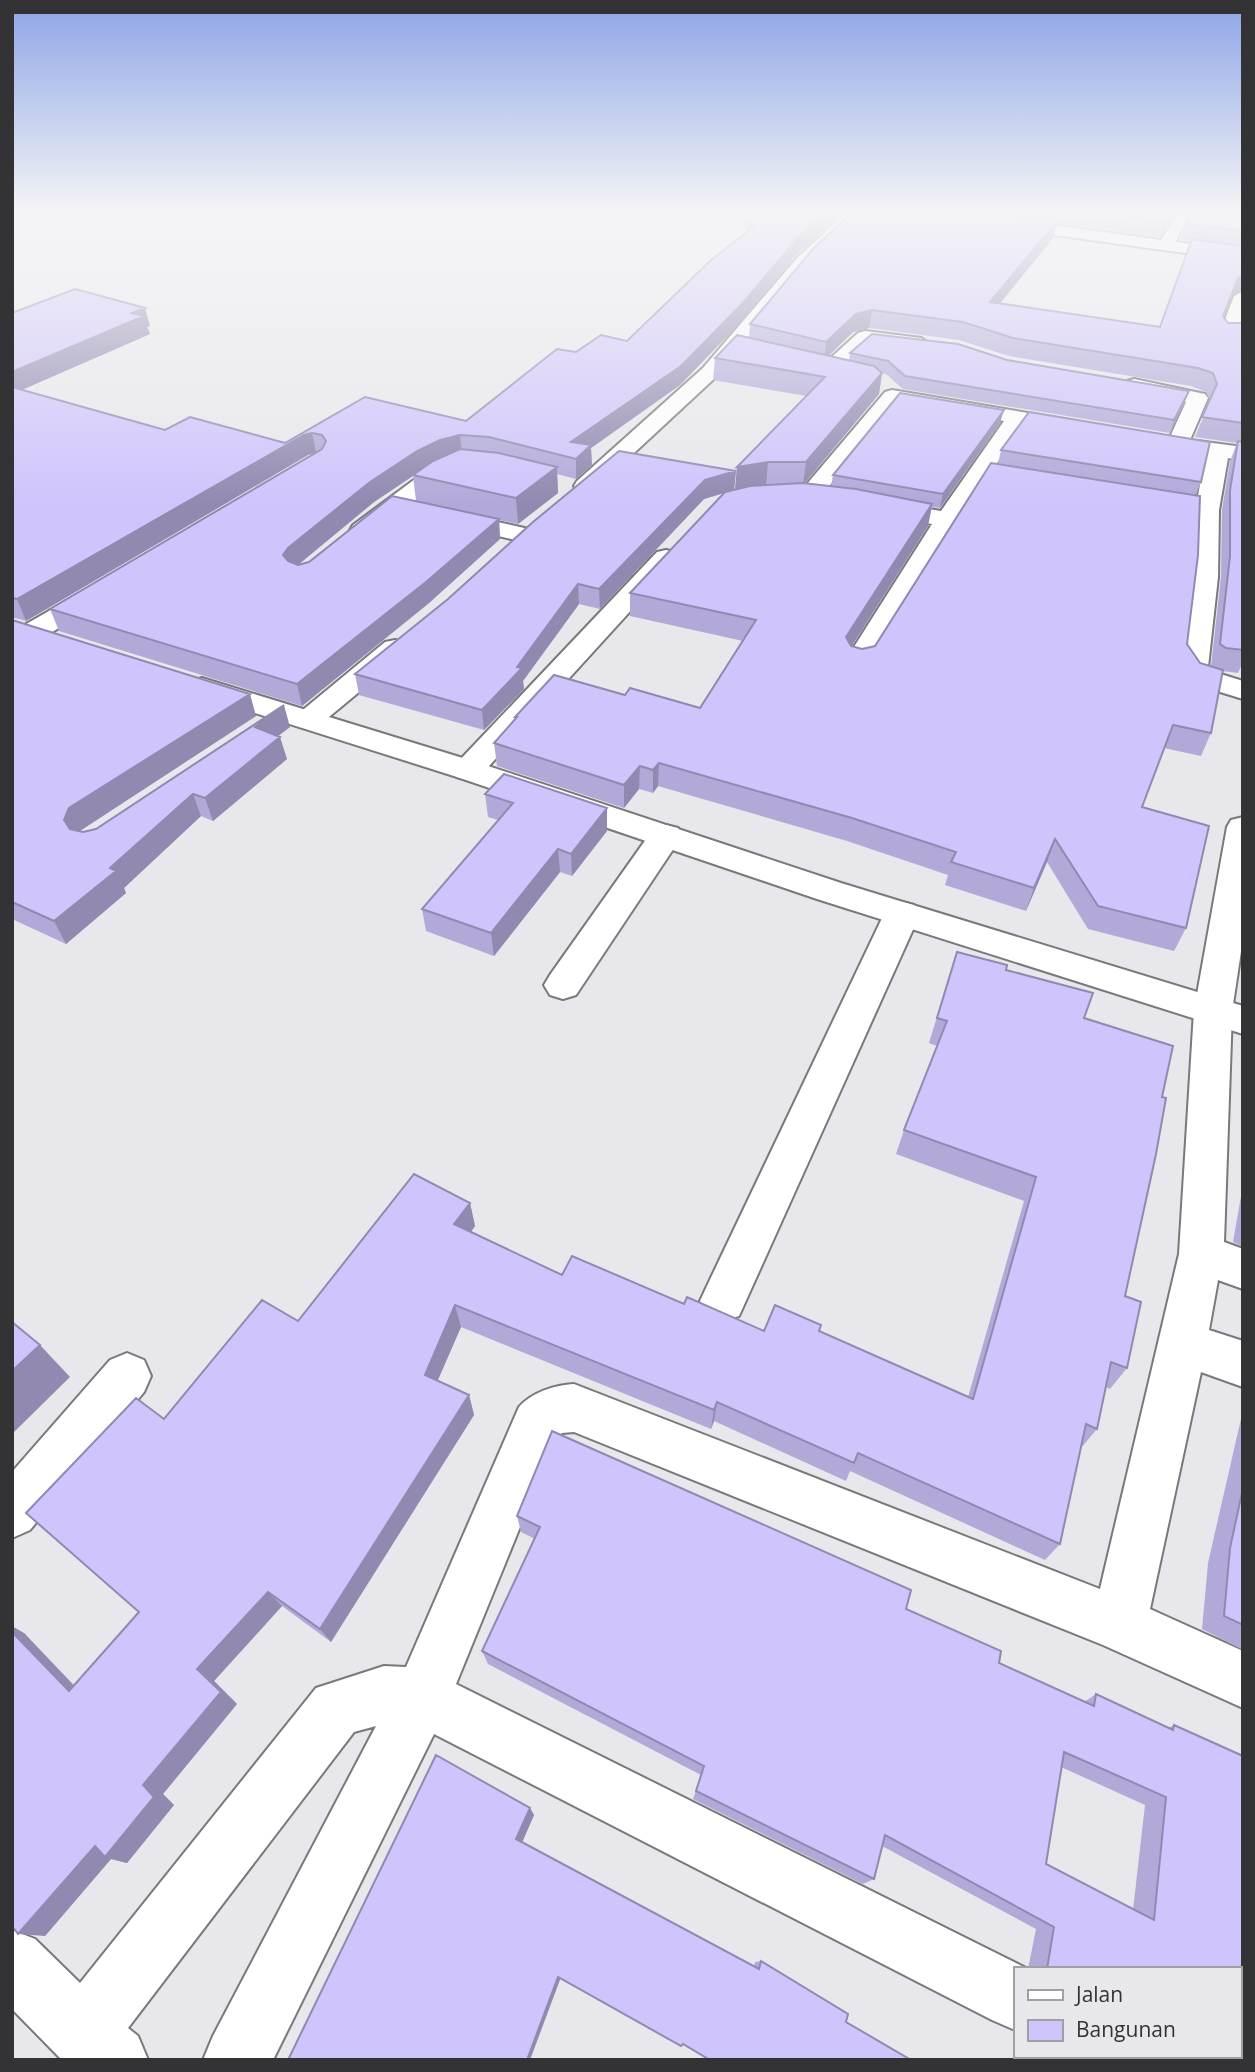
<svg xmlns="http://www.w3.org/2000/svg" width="1255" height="2072" font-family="'Open Sans',sans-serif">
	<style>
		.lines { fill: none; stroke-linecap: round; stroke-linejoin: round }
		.minor-casing { stroke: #79787b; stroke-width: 4 }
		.tertiary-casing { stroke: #79787b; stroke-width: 4 }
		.minor { fill: #fff; fill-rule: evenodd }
		.tertiary { fill: #fff; fill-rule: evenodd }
		.wall { fill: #b2a9d9; fill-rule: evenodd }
		.shaded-wall { fill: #9189b0 }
		.building { fill: #cfc4fc; stroke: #9189b0; stroke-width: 2; fill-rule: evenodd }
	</style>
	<rect width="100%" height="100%" fill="#e8e7eb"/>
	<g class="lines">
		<g class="minor-casing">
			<path id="minor" d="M846 213H862L809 264 717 376 593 491H577L574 486 577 481 703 368 797 258Z
				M923 213H966L1161 240 1179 213H1194L1179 234 1176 242 1243 251V261L930 218Z
				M1243 291C1243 308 1244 323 1235 339H1221L1219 335 1234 296Z
				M865 331 921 338 930 344 921 350 869 343 837 373H823L820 369 823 365 858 333Z
				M1134 379 1205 394 1208 398 1190 440 1243 447V461L1228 458 1219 510 1218 577 1208 667 1211 671 1243 681V699L1191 683 1180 667 1192 577 1195 510 1206 455 1147 446 1144 441 1147 436 1170 437 1186 402 1127 389 1124 385 1127 381Z
				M892 390 1075 421 1082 423 1086 427 1082 431 1075 433 1023 425 959 519 873 661 869 667 859 669 849 667 845 661 932 524 880 515 872 513 868 508 872 503 880 501 941 511 1004 421 897 403 817 501H801L797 496 801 491 885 392Z
				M459 458 467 460 470 465 467 470 446 478 371 535 362 537 353 535 350 530 353 525 430 468Z
				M449 511 533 530 536 535 533 540 524 542 441 523 437 518 441 513Z
				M666 550 675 552 678 557 675 562 479 777 468 780 457 777 453 770 457 763 657 552Z
				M98 585 107 588 111 593 107 598 41 639 31 641 21 639 17 633 21 627 89 588Z
				M395 640 405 642 409 648 405 654 318 726 308 729 298 726 293 720 298 714 385 642Z
				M1243 817V938L1232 1011 1224 1242 1243 1249V1289L1218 1280 1209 1330 1243 1341V1387L1201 1372 1150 1609 1243 1651V1708L1103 1645 574 1432 562 1433 555 1441 456 1684 1028 1969H1015V2030L992 2020 434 1734 273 2060H203L213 2036 376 1726 354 1732 128 2028 138 2036 148 2060H63L59 2057 12 2009V1930L35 1939 80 1983 316 1688 384 1666 406 1667 519 1407C532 1392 555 1385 574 1384L1100 1589 1179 1254 1194 1011 1227 827 1231 820Z
				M666 825 678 828 682 836 576 995 563 999 550 995 544 985 550 975 654 828Z
				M902 902 914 905 920 914 739 1316 723 1322 707 1316 700 1301 707 1286 884 914 890 905Z
				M127 1353 144 1360 151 1376 144 1392 30 1530 12 1538V1472L110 1360Z
				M1099 2056H1172L1174 2060H1101Z"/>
		</g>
		<g class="tertiary-casing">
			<path id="tertiary" d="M202 678 479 763 841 883 1243 1006V1034L817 899 457 777 192 693 188 687 192 681Z"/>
		</g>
		<use href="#minor" class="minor"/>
		<use href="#tertiary" class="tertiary"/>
	</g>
	<path class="wall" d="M744 213H842L795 256 741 322 680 385 591 448 592 465 576 479 557 474 558 493 518 524 499 520 500 539 429 603 302 706 59 631 50 609 317 453 308 455 26 621 12 617V313L150 326 147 327 150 334 22 390 165 430 285 443 365 397 466 421 576 352 627 341 745 234V227H744ZM413 476 416 501 309 562 298 565 374 502Z
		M851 213H1176L1160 237 1057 223 1053 238 1000 304 1160 327 1191 241 1180 240 1185 224 1243 213V289L1232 295 1223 317 1228 323H1242L1243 321V662L1238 673 1222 671 1211 733 1201 756 1164 748 1142 807 1186 928 1174 951 1088 929 1047 862 1026 911 945 885 948 875 847 841 658 786 653 793 639 789 624 808 497 766 494 743 515 720V717L625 695 700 708 743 641 630 616V593L724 493 704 499 600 609 579 604 523 681 524 689 484 730 359 695 355 674 736 471 734 490 735 489 737 467 806 396 713 380 715 358 749 337 750 324ZM869 328 959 340 1009 356 1191 386 1206 392 1210 401 1195 437 1237 443 1230 461 1222 510 1221 577 1211 666 1200 663 1187 644 1196 495 1201 482 1001 450 998 464 875 646 862 649 851 646 928 526 932 507 940 508 1000 423 833 475 831 486 805 483 879 394 882 373 886 374 903 389 1170 433 1184 404 1189 391 1007 360 850 353 849 360 829 356 853 332Z
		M12 620 256 716 79 831 83 832 96 829 290 727 278 736 287 759 213 821 201 816 124 888 126 893 66 944 12 919Z
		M485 794 607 808V831L572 876 560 872 494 956 426 931 422 909 498 820 488 817Z
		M957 952 1006 970 1084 1018 1162 1097 1125 1296 1127 1368 1110 1389 1106 1387 1097 1429 1081 1448 1060 1544 1045 1560 850 1471 846 1481 714 1421 711 1429 461 1327 437 1381 469 1395 474 1415 331 1642 282 1606 214 1681 237 1704 163 1794 174 1805 127 1863 111 1859 45 1936 24 1633 74 1685 139 1612 164 1419 298 1321 470 1203 475 1226 471 1232 562 1275 684 1304 764 1331H819L968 1397 1024 1201 896 1154 904 1130 937 1046 929 1043Z
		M1243 1185V1247L1233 1242Z
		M1243 1410V1650L1202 1629 1208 1563Z
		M517 1516 906 1609 999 1663 1084 1702 1096 1694 1168 1728 1174 1725 1243 1756V2036L1239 2035V1969H1028L1036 1929 882 1846 874 1879 863 1884 693 1799 701 1775 488 1664 482 1651 535 1539 521 1532ZM1061 1767 1145 1805 1133 1910 1046 1864Z
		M530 1808 534 1815 522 1842 754 1967 755 1962 761 1961 848 2014 683 2044 560 1978 288 2060Z
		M1197 2056H1226V2060H1219Z"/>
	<path class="shaded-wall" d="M826 213H842L795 256 741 322 680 385 591 448 592 465 576 479V459L571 442Z
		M1170 213H1176L1160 237 1165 221Z
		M1057 221 1053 238 986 320 990 302Z
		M1243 275V289L1232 295 1238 278Z
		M145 308 150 326 147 327 150 334 12 394V372L132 313Z
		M872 310 869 328 853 332 824 360 826 342 856 314Z
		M882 373 879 394 803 485 806 462Z
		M1189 391 1184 404 1170 433 1174 420Z
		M1004 410 1000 423 940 508 943 494Z
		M312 433 316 452 308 455 26 621 17 599 304 435Z
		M460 435 462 455 420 471 374 502 293 569 283 555 288 548 370 482 417 451 440 440Z
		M768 462 766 485 735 490 737 467Z
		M557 467 558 493 518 524 516 498Z
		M736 471 734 490 704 499 600 609 599 589 705 480Z
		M932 504 928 526 843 660 846 637Z
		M499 519 500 539 429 603 302 706 297 684Z
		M578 584 579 604 523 681 524 689 484 730 482 710 517 667Z
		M250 694 256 716 80 831 75 842 64 820 69 808Z
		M284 705 290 727 261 749 255 727Z
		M280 737 287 759 213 821 205 798Z
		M659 763 658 786 653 793V770Z
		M640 766 639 789 624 808V785Z
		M193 794 201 816 124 888 126 893 66 944 54 921 110 868Z
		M607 808V831L572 876 571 854Z
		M1055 839 1047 862 1026 911 1034 888Z
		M558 849 560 872 494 956 491 933Z
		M470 1203 475 1226 460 1247 454 1224Z
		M455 1305 461 1327 431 1396 425 1375Z
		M40 1345 70 1377 12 1434V1371Z
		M469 1395 474 1415 331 1642 320 1629Z
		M717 1402 714 1421 711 1429 714 1410Z
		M268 1592 282 1606 214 1681 237 1704 163 1794 174 1805 127 1863 111 1859 45 1936 18 1934 143 1785 197 1669Z
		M12 1626 24 1633 90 1703 69 1691 12 1632Z
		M530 1808 534 1815 521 1845 516 1839Z
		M558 1977H561L530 2060H527Z"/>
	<path class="building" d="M756 213H826L797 239 742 304 681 366 571 442 591 445 576 459 489 437 460 435 440 440 417 451 370 482 288 548 283 555 288 561 298 565 309 562 392 496 499 519 426 582 297 684 50 609 322 449 326 441 322 435 312 433 304 435 17 599 12 598V387L165 430 190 417 285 443 365 397 466 421 557 349 576 352 601 335 627 341 710 261 756 225 745 223Z
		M851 213H998L1057 221 990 302 1160 327 1192 239 1243 246V275L1238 278 1223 316 1228 323H1242L1243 321V423L1202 417 1217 384 1213 373 1198 368 1013 338 963 322 872 310 856 314 826 342 750 324 813 249Z
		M1109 213H1170L1165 221Z
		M1191 213H1243V231L1185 224Z
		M75 289 145 308 132 313 144 316 12 372V313Z
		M872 334 958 344 1007 360 1189 391 1174 420 905 376 888 361 850 353Z
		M737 335 874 366 882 373 806 462H768L737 467 825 377 715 358Z
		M900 393 1004 410 943 494 833 475Z
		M1029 412 1210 442 1201 482 1001 450Z
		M1238 441 1243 442V650L1226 648 1220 644 1230 556V490Z
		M460 449 499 453 557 467 516 498 413 475 433 461Z
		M619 451 736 471 705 480 599 589 578 584 517 667 522 668 482 710 355 674 448 599 533 522Z
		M991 463 1200 496 1198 555 1187 644 1200 663 1223 670 1211 733 1173 725 1142 807 1209 826 1186 928 1098 906 1055 839 1034 888 951 862 956 852 852 818 659 763 653 770 640 766 624 785 494 743 517 717H515L554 675 625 695 630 688 700 708 756 620 630 593 725 492 750 486 803 483 856 489 932 504 846 637 851 646 862 649 875 646Z
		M12 620 250 694 69 808 64 820 70 829 83 832 96 829 284 705 255 727 280 737 205 798 193 794 110 868 116 871 54 921 12 902Z
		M504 774 607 808 571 854 558 849 491 933 422 909 513 803 485 794Z
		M957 952 1007 965 1006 970 1093 993 1084 1018 1173 1046 1162 1097 1166 1098 1156 1154 1125 1296 1141 1302 1127 1368 1111 1362 1097 1429 1086 1424 1060 1544 858 1453 854 1463 717 1402 714 1410 455 1305 425 1375 469 1395 320 1629 268 1592 197 1669 221 1692 143 1785 154 1797 105 1857 95 1846 18 1934 12 1926V1632L69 1691 139 1612 26 1513 136 1398 164 1419 262 1300 298 1321 414 1174 470 1203 454 1224 562 1275 572 1256 684 1304 687 1297 764 1331 775 1305 821 1325 819 1331 973 1399 1036 1177 904 1130 947 1021 937 1018Z
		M12 1322 40 1345 12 1371Z
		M552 1431 911 1590 906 1609 1001 1651 999 1663 1094 1706 1096 1694 1173 1730 1174 1725 1243 1756V2025L1239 2023V1969H1047L1054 1927 885 1835 874 1879 696 1791 704 1766 482 1651 540 1527 517 1516ZM1064 1752 1166 1797 1154 1920 1046 1864Z
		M1243 1488V1625L1224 1616 1230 1548Z
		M436 1755 530 1808 516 1839 759 1969 761 1961 848 2014 846 2022 911 2060H710L683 2044 681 2046 558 1977 527 2060H288Z
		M1216 2056H1226V2060H1224Z"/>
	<linearGradient id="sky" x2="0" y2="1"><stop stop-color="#8ca5e7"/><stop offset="0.42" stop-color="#f5f4f6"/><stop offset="1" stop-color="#f5f4f6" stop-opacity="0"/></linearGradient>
	<rect width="1255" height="503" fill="url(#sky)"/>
	<rect width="1255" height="2072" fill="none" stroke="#333234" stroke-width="28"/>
	<rect x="1014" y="1967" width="228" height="91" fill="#e8e7eb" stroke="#a09fa2" stroke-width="2"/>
	<rect x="1028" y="1990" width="35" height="10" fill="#ffffff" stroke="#a09fa2" stroke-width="2"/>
	<text x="1076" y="2002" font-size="21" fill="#333234">Jalan</text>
	<rect x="1028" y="2020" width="35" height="21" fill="#cfc4fc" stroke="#a09fa2" stroke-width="2"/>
	<text x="1076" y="2037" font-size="21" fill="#333234">Bangunan</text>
</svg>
